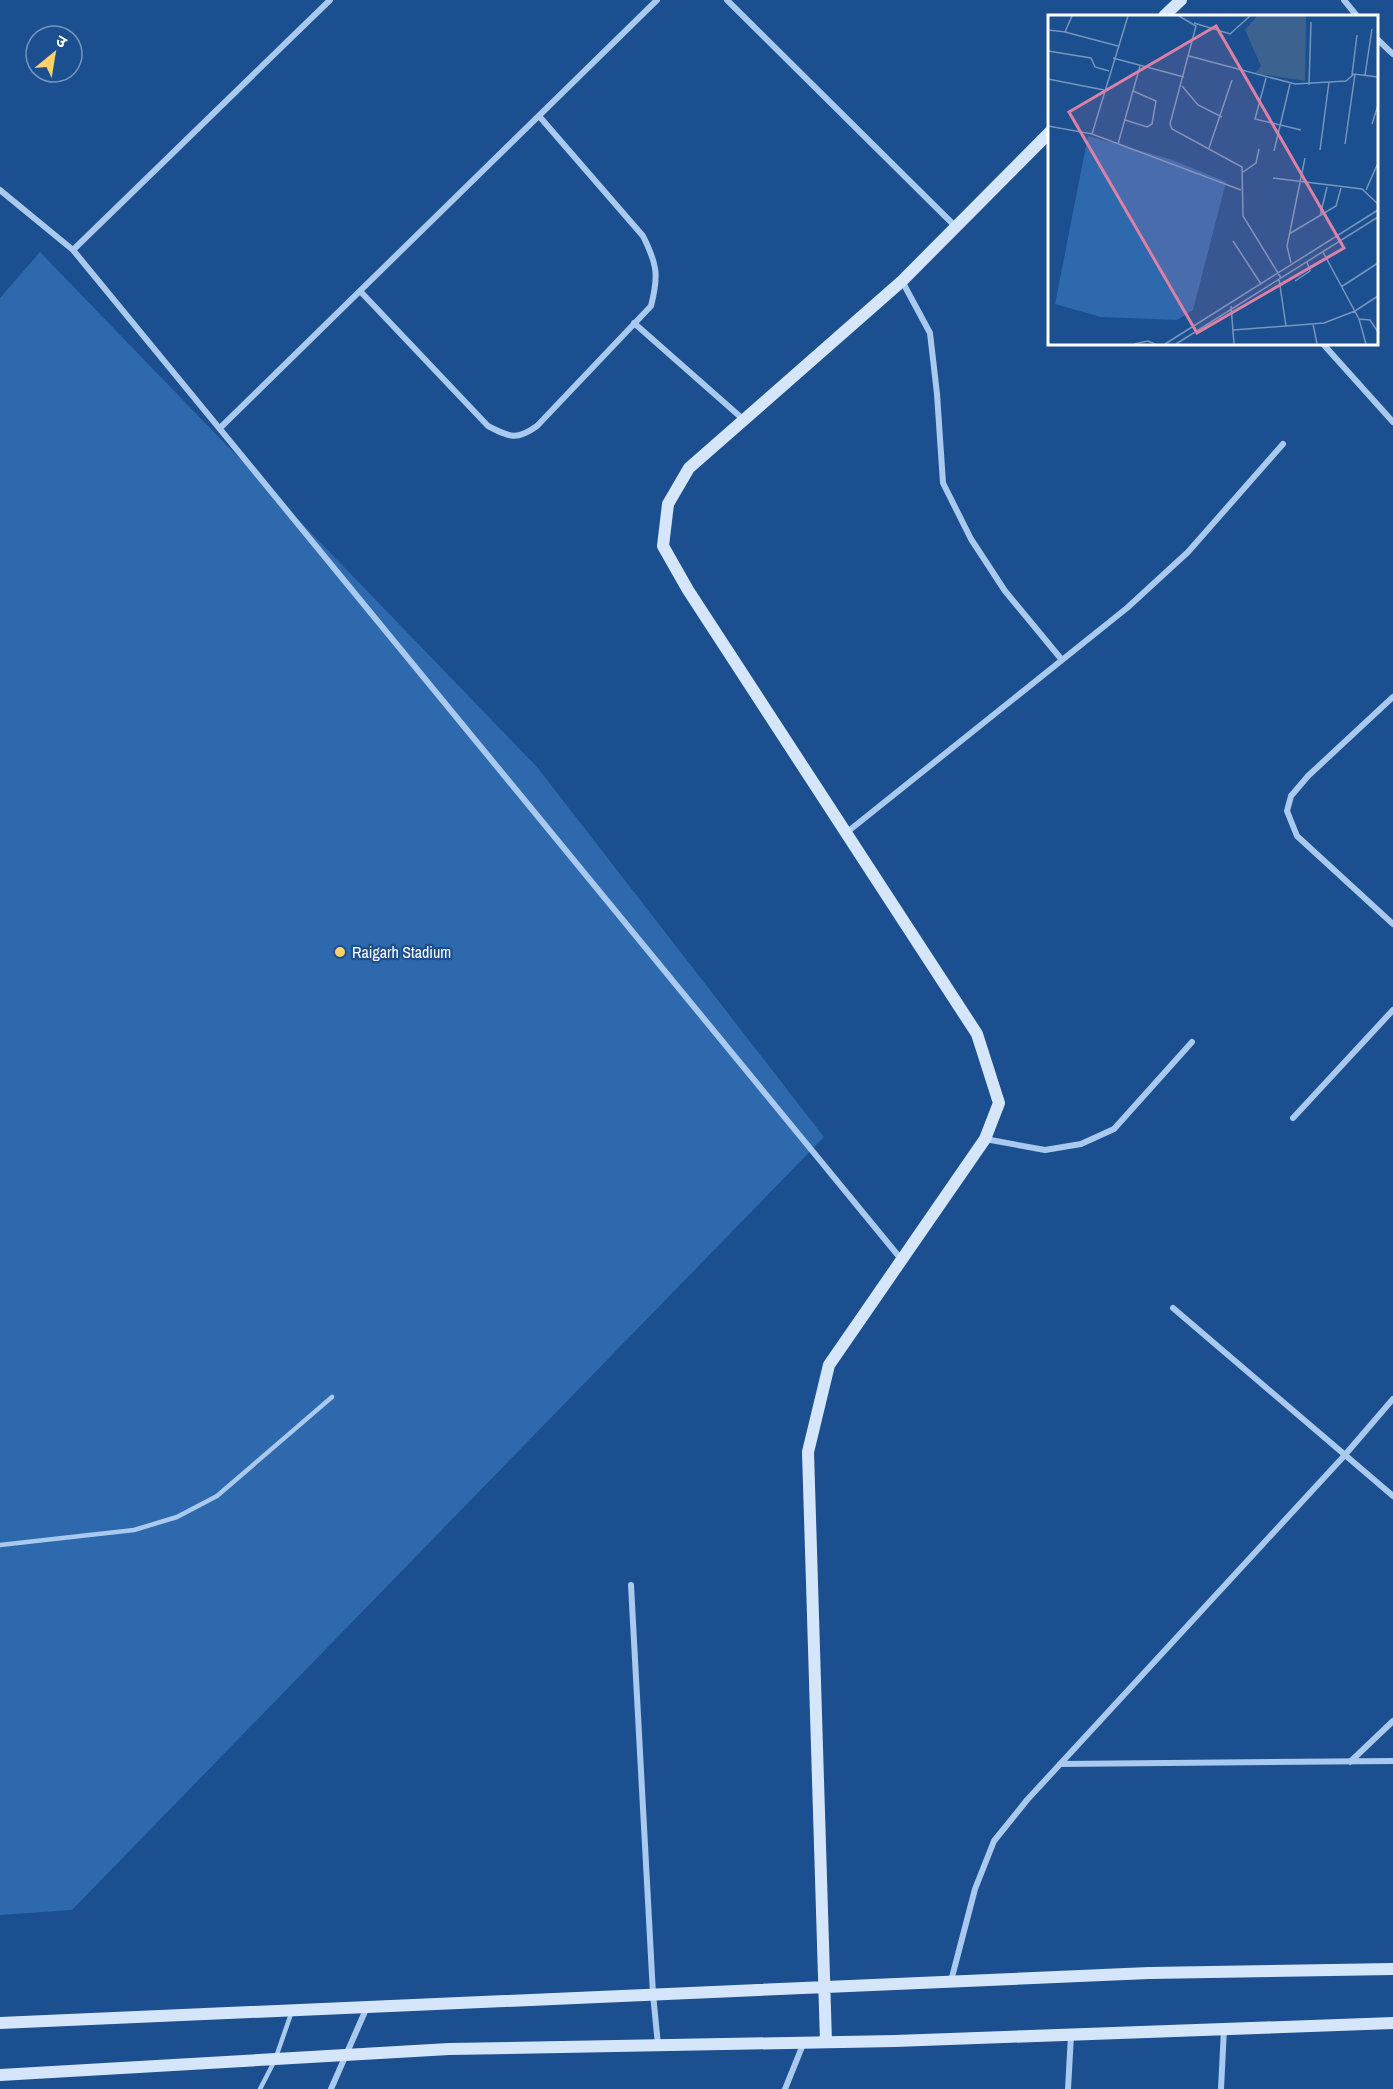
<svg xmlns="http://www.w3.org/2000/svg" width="1393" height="2089" font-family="'Archivo Narrow','Noto Sans Devanagari',sans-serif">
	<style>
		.pitch { fill: #2e69ad }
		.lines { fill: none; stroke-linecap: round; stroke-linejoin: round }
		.lane { stroke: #a9c9ee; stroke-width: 4.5 }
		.street { stroke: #a9c9ee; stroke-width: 6 }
		.secondary { stroke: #d6e6fa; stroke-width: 12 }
		.poi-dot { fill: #ffd166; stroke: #1b4f8f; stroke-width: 2 }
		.labels { text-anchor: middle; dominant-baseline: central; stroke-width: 4.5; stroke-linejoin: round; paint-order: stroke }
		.poi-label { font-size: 16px; fill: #fff; stroke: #1b4f8f; text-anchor: start }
		.inset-road { fill: none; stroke: #7695bc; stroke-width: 1.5 }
		.view { fill: #dd80a5; fill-opacity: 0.15; stroke: #dd80a5; stroke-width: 3 }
		.inset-edge { fill: none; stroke: #fff; stroke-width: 3 }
	</style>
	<rect width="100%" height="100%" fill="#1b4f8f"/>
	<path class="pitch" d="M40 252 537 767 824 1137 72 1910 0 1915V298Z"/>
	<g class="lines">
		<path class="lane" d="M0 1545 134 1530 177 1517 217 1496 332 1397
			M260 2089 275 2060 292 2011"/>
		<path class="street" d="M727 0 956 227
			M1344 0 1357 16
			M1376 38 1393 54
			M0 190 73 250 330 0
			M73 250 901 1259
			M902 281 930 333 937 394 943 483 971 539 1005 591 1062 660
			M360 291 488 426C510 437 516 441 537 426L651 306C659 275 657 264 643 236L539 116
			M634 323 744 420
			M1323 344 1393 422
			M220 428 657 0
			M1393 697 1308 776 1291 796 1287 811 1297 836 1393 924
			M846 833 1127 608 1188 552 1283 444
			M1293 1118 1393 1010
			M985 1139 1045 1150 1081 1144 1114 1129 1192 1042
			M1173 1308 1393 1496
			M631 1585 653 1994 658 2045
			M1350 1762 1393 1721
			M1060 1764 1393 1761
			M951 1981 975 1889 994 1841 1027 1800 1344 1456 1393 1399
			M331 2089 367 2007
			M785 2089 804 2042
			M1068 2089 1071 2035
			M1221 2089 1224 2029"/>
		<path class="secondary" d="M1164 16 1181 0
			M0 2023 1149 1973 1393 1969
			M826 2042 808 1452 829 1365 985 1139 999 1103 977 1034 688 590 663 546 668 504 689 468 902 281 1050 132
			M0 2075 449 2049 895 2041 1393 2023"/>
	</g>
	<circle class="poi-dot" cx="340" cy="952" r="6"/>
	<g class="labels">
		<g class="poi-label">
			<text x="352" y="952">Raigarh Stadium</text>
		</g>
	</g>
	<g transform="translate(1048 15)">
		<rect width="330" height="330" fill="#1b4f8f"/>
		<path d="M40 121 125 145 178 167 145 295 129 305 53 302 7 289Z" fill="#2e69ad"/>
		<path d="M209 1H258L257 66 207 58 213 51 197 15Z" fill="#3c6290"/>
		<path class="inset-road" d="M131 1 148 11 122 109 124 114 194 152 195 201 233 263M146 8 182 19 202 1M0 15 17 17 24 1M17 17 70 31M0 36 43 43 47 52 61 56M141 41 247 69 298 66 306 59 330 62M65 43 136 62M304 60 309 20M317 60 324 14M218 63 207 104 253 115M0 64 56 75M261 70 263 7M134 71 150 90 174 102M77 105 99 112 104 109 108 86 85 76M324 109 330 90M0 111 44 119 80 1M44 119 193 175M70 129 92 51M297 129 307 59M161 133 184 65M272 135 281 67M226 136 242 69M195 157 208 148 211 134M225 163 314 174 330 189M318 175 330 148M272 201 279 172M241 219 288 191 293 173M185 226 213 269M275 237 311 304 318 329M243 248 239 231 257 143M231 264 238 311M247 266 262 256 259 247M293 272 330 248M183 291 186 329M311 304 322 305 330 317M265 309 269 329M185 315 276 308 307 296 330 281M86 329 100 326 107 329M117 329 330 195M128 329 330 202"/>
		<path class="view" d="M168 11 296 233 149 318 21 97Z"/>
		<rect width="330" height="330" class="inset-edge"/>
	</g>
	<g transform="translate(54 54) rotate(30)"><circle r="28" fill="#1b4f8f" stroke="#7695bc" stroke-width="1.5"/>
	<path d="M0-4.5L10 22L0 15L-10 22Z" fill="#ffd166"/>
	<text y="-9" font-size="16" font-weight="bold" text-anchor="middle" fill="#ffffff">उ</text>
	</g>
</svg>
